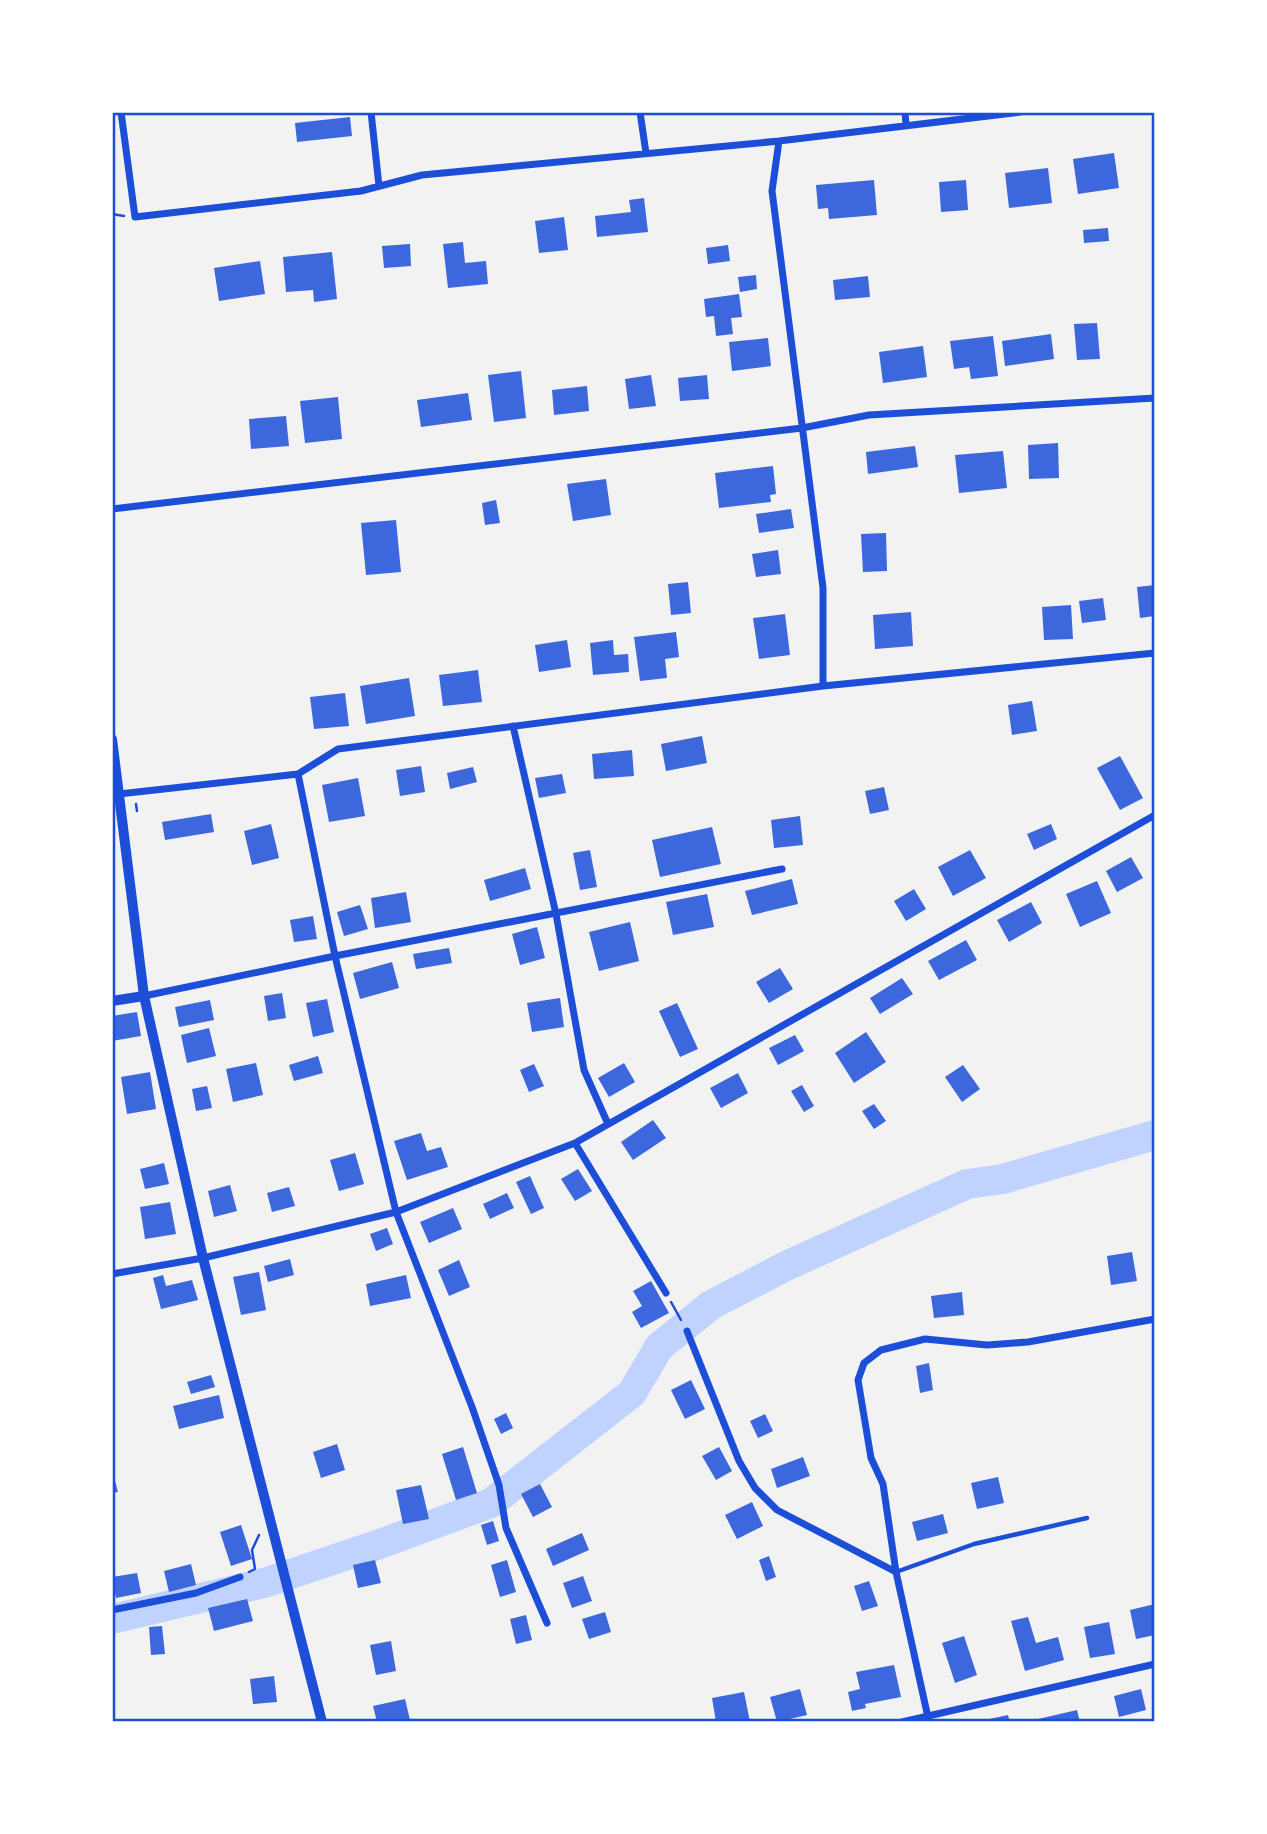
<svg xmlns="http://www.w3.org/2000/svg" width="1267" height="1834" font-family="Overpass,sans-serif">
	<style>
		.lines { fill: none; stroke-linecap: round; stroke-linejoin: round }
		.river { stroke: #bfd3fe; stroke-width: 30 }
		.building { fill: #3d67dc }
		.path { stroke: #1d4ed8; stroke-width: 2.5 }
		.service { stroke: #1d4ed8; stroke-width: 4.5 }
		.minor { stroke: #1d4ed8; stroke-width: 7 }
		.tertiary { stroke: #1d4ed8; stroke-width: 10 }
		.neatline { fill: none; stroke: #1d4ed8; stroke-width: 2.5 }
	</style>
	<rect width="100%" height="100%" fill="#f2f2f2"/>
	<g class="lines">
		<path class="river" d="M112 1619 264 1583 377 1545 491 1503 632 1393 659 1347 711 1305 786 1266 967 1184 1003 1179 1155 1135"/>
	</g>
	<path class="building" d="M350 117 352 136 297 142 295 123Z
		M1114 153 1119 188 1078 194 1073 159Z
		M1048 168 1052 203 1009 208 1005 173Z
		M874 180 877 215 829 219 828 208 818 209 816 185Z
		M966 180 968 210 941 212 939 182Z
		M644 198 648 232 597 237 595 216 631 212 629 200Z
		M564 217 568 250 539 253 535 221Z
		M1108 228 1109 241 1084 243 1083 230Z
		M463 242 465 263 486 261 488 284 448 288 443 244Z
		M410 244 411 266 384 268 382 246Z
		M728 245 730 261 708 264 706 248Z
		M332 252 337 299 314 302 313 290 286 292 283 257Z
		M260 261 265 294 219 301 214 268Z
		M756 275 757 289 740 292 738 277Z
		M868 276 870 297 835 300 833 280Z
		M739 294 742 317 731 318 733 334 716 336 714 316 706 317 704 299Z
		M1097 323 1100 359 1077 360 1074 324Z
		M1051 334 1054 359 1005 366 1002 341Z
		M993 336 998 376 971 379 969 367 954 369 950 341Z
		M768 338 771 366 732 371 729 342Z
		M923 346 927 377 883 383 879 352Z
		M521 371 526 418 494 422 488 375Z
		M651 375 656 406 629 409 625 379Z
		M707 375 709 399 680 401 678 378Z
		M587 386 589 411 554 415 552 390Z
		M468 393 472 420 421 427 417 400Z
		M338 397 342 439 305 443 300 401Z
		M286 416 289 446 251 449 249 419Z
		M1058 443 1059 478 1029 479 1028 445Z
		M915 446 918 467 868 474 866 452Z
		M1003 451 1007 488 959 493 955 455Z
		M773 466 776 494 770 495 771 502 719 508 715 473Z
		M606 479 611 515 573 521 567 484Z
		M496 500 500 523 485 525 482 503Z
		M791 509 794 528 759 533 756 514Z
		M396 520 401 572 366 575 361 523Z
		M886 533 887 571 863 572 861 534Z
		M778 550 781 574 756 577 752 554Z
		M688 582 691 613 671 615 668 584Z
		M1155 585V616L1140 618 1137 587Z
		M1103 598 1106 620 1082 623 1079 601Z
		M1071 605 1073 639 1044 640 1042 607Z
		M911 612 913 646 875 649 873 615Z
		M785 614 790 655 759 659 753 618Z
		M676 632 679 657 665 659 667 678 640 681 634 637Z
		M567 640 571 667 539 672 535 645Z
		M613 640 614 655 628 654 629 672 593 675 590 643Z
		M478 670 482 702 443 706 439 675Z
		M409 678 415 716 366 724 360 686Z
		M345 693 349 726 314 729 310 697Z
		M1032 701 1037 731 1012 735 1008 705Z
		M702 736 707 763 666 771 661 744Z
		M632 750 634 776 594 779 592 754Z
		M1120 756 1143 798 1120 810 1097 768Z
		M421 766 425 792 400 796 396 770Z
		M473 767 477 782 450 789 447 773Z
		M562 774 566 793 539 798 535 778Z
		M358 778 365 816 329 822 322 785Z
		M884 787 889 810 870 814 865 791Z
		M211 814 214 832 165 840 162 822Z
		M800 816 803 845 774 848 771 820Z
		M271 824 279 858 252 865 244 831Z
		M1051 824 1057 839 1034 850 1027 834Z
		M712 827 721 864 660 877 652 840Z
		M590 850 597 887 580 890 573 853Z
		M970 850 986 878 953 896 938 867Z
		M1131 857 1143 878 1117 892 1106 871Z
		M525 868 531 889 490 901 484 880Z
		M792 879 798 904 752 915 745 891Z
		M1097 881 1111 913 1080 927 1066 894Z
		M914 889 926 909 906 921 894 901Z
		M406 892 411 922 375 928 371 898Z
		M707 894 714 927 673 935 666 902Z
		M1031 902 1042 923 1009 942 997 920Z
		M360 905 368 929 344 936 337 912Z
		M313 916 317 939 294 942 290 920Z
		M630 922 639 961 599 971 589 932Z
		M537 927 545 958 520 965 512 934Z
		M966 940 977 960 939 980 928 961Z
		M449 948 452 963 416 969 413 954Z
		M392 962 399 988 360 999 353 973Z
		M780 968 793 989 769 1003 756 982Z
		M902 978 913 994 880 1014 870 998Z
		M282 993 286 1018 268 1021 264 996Z
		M560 998 564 1027 532 1032 527 1003Z
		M327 999 334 1032 313 1037 306 1003Z
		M210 1000 214 1020 179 1027 175 1007Z
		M677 1003 698 1049 680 1057 659 1011Z
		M137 1012 141 1036 112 1041V1016Z
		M209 1028 216 1056 187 1063 181 1035Z
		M866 1032 886 1062 854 1083 835 1053Z
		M795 1035 804 1051 778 1065 769 1048Z
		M318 1056 323 1073 294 1081 289 1065Z
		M256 1063 263 1095 233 1102 226 1069Z
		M624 1063 635 1082 609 1097 598 1078Z
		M534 1064 544 1086 529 1092 520 1070Z
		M963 1065 980 1089 962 1102 945 1077Z
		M150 1072 156 1109 127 1114 121 1077Z
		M738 1073 748 1093 721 1108 710 1088Z
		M802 1085 814 1106 804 1112 791 1091Z
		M207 1086 212 1108 196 1111 192 1089Z
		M874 1104 886 1121 874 1129 862 1111Z
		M653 1120 666 1138 633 1160 621 1142Z
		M421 1133 427 1151 441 1147 448 1167 407 1180 394 1141Z
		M355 1153 364 1184 339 1191 330 1160Z
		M164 1163 169 1184 145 1189 140 1169Z
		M578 1169 592 1191 575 1201 561 1179Z
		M530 1176 544 1208 531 1214 516 1182Z
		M230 1185 237 1211 214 1217 208 1191Z
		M289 1187 295 1206 272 1212 267 1193Z
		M507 1193 514 1208 490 1219 483 1204Z
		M170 1202 176 1234 145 1239 140 1207Z
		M453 1208 462 1229 429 1243 420 1222Z
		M387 1228 393 1244 376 1251 370 1234Z
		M1132 1252 1137 1281 1111 1285 1107 1256Z
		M290 1259 294 1275 268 1282 264 1266Z
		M459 1260 470 1287 449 1296 438 1270Z
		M259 1272 266 1310 241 1315 233 1277Z
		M163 1275 166 1286 192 1280 198 1300 161 1309 153 1278Z
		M406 1275 411 1298 370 1306 366 1284Z
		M651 1281 669 1313 641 1328 632 1312 642 1306 633 1291Z
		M962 1292 964 1315 934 1318 931 1296Z
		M929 1363 933 1390 920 1393 916 1366Z
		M211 1375 215 1387 191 1394 187 1382Z
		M691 1380 705 1409 685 1419 671 1390Z
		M219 1395 224 1418 179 1429 173 1406Z
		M506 1413 513 1428 501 1434 494 1419Z
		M765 1414 773 1431 758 1438 750 1421Z
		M337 1444 345 1470 321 1478 313 1452Z
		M463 1447 477 1493 456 1500 442 1454Z
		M719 1447 732 1471 716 1480 702 1456Z
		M803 1457 810 1476 777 1488 771 1469Z
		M112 1470 118 1492 112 1493Z
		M998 1477 1004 1503 977 1509 971 1483Z
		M540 1484 552 1507 533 1517 521 1494Z
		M421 1485 429 1519 403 1524 396 1490Z
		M752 1502 763 1526 737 1539 725 1515Z
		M943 1514 948 1533 917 1541 912 1522Z
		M493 1521 499 1541 487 1545 481 1525Z
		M241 1525 252 1559 231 1566 220 1532Z
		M582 1533 589 1550 553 1566 546 1549Z
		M769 1556 776 1577 766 1581 759 1560Z
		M375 1560 381 1583 358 1588 353 1565Z
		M507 1560 516 1592 500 1597 491 1565Z
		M191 1564 196 1585 169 1592 164 1571Z
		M137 1573 141 1593 116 1598 112 1577Z
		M583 1576 592 1601 572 1608 563 1583Z
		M869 1581 878 1606 862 1611 854 1586Z
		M247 1599 253 1621 214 1631 208 1608Z
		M1155 1604V1635L1136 1639 1130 1610Z
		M605 1612 611 1632 589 1639 582 1619Z
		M526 1615 532 1640 516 1644 510 1619Z
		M1028 1617 1036 1643 1058 1637 1064 1660 1025 1671 1011 1621Z
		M1109 1622 1115 1654 1090 1658 1084 1627Z
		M162 1626 165 1654 151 1655 149 1627Z
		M964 1636 977 1675 955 1683 942 1643Z
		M391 1641 396 1671 376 1675 370 1645Z
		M894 1665 901 1697 865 1704 866 1708 852 1711 848 1692 860 1689 856 1672Z
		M274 1676 277 1702 253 1704 250 1679Z
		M800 1689 807 1715 777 1722 770 1697Z
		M1141 1689 1146 1710 1119 1717 1114 1696Z
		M744 1692 750 1722H716L712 1698Z
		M405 1699 410 1720 377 1722 373 1706Z
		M1077 1710 1080 1722H1039L1038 1719Z
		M1008 1715 1010 1722H980V1721Z"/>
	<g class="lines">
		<path class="path" d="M112 214 124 216
			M136 804 137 811
			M671 1302 681 1320
			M249 1572 255 1569 252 1550 259 1535"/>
		<path class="service" d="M896 1572 974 1544 1087 1518"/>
		<path class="minor" d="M121 112 135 217 361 191 422 175 779 141 1021 112
			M371 112 379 186
			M640 112 646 153
			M905 112 906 125
			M779 141 772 191 823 588V686
			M112 509 802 428 869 415 1155 398
			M513 726 556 914 584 1070 608 1124
			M298 774 335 956 396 1212 472 1407 499 1485 506 1528 547 1623
			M119 794 298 774 338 749 823 686 1155 653
			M144 996 335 956 782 869
			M575 1143 666 1293
			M112 1274 203 1258 396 1212 575 1143 1155 815
			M687 1331 739 1461 755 1488 777 1510 896 1572
			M112 1610 196 1593 240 1577
			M902 1722 1155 1664
			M929 1722 896 1572 883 1484 871 1458 858 1380 864 1363 881 1350 925 1339 987 1345 1028 1342 1155 1319"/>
		<path class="tertiary" d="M112 739 144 996 203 1258 322 1722
			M112 1001 144 996"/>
	</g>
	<rect width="1267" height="1834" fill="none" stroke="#ffffff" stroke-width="228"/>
	<rect x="114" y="114" width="1039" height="1606" class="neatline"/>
</svg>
